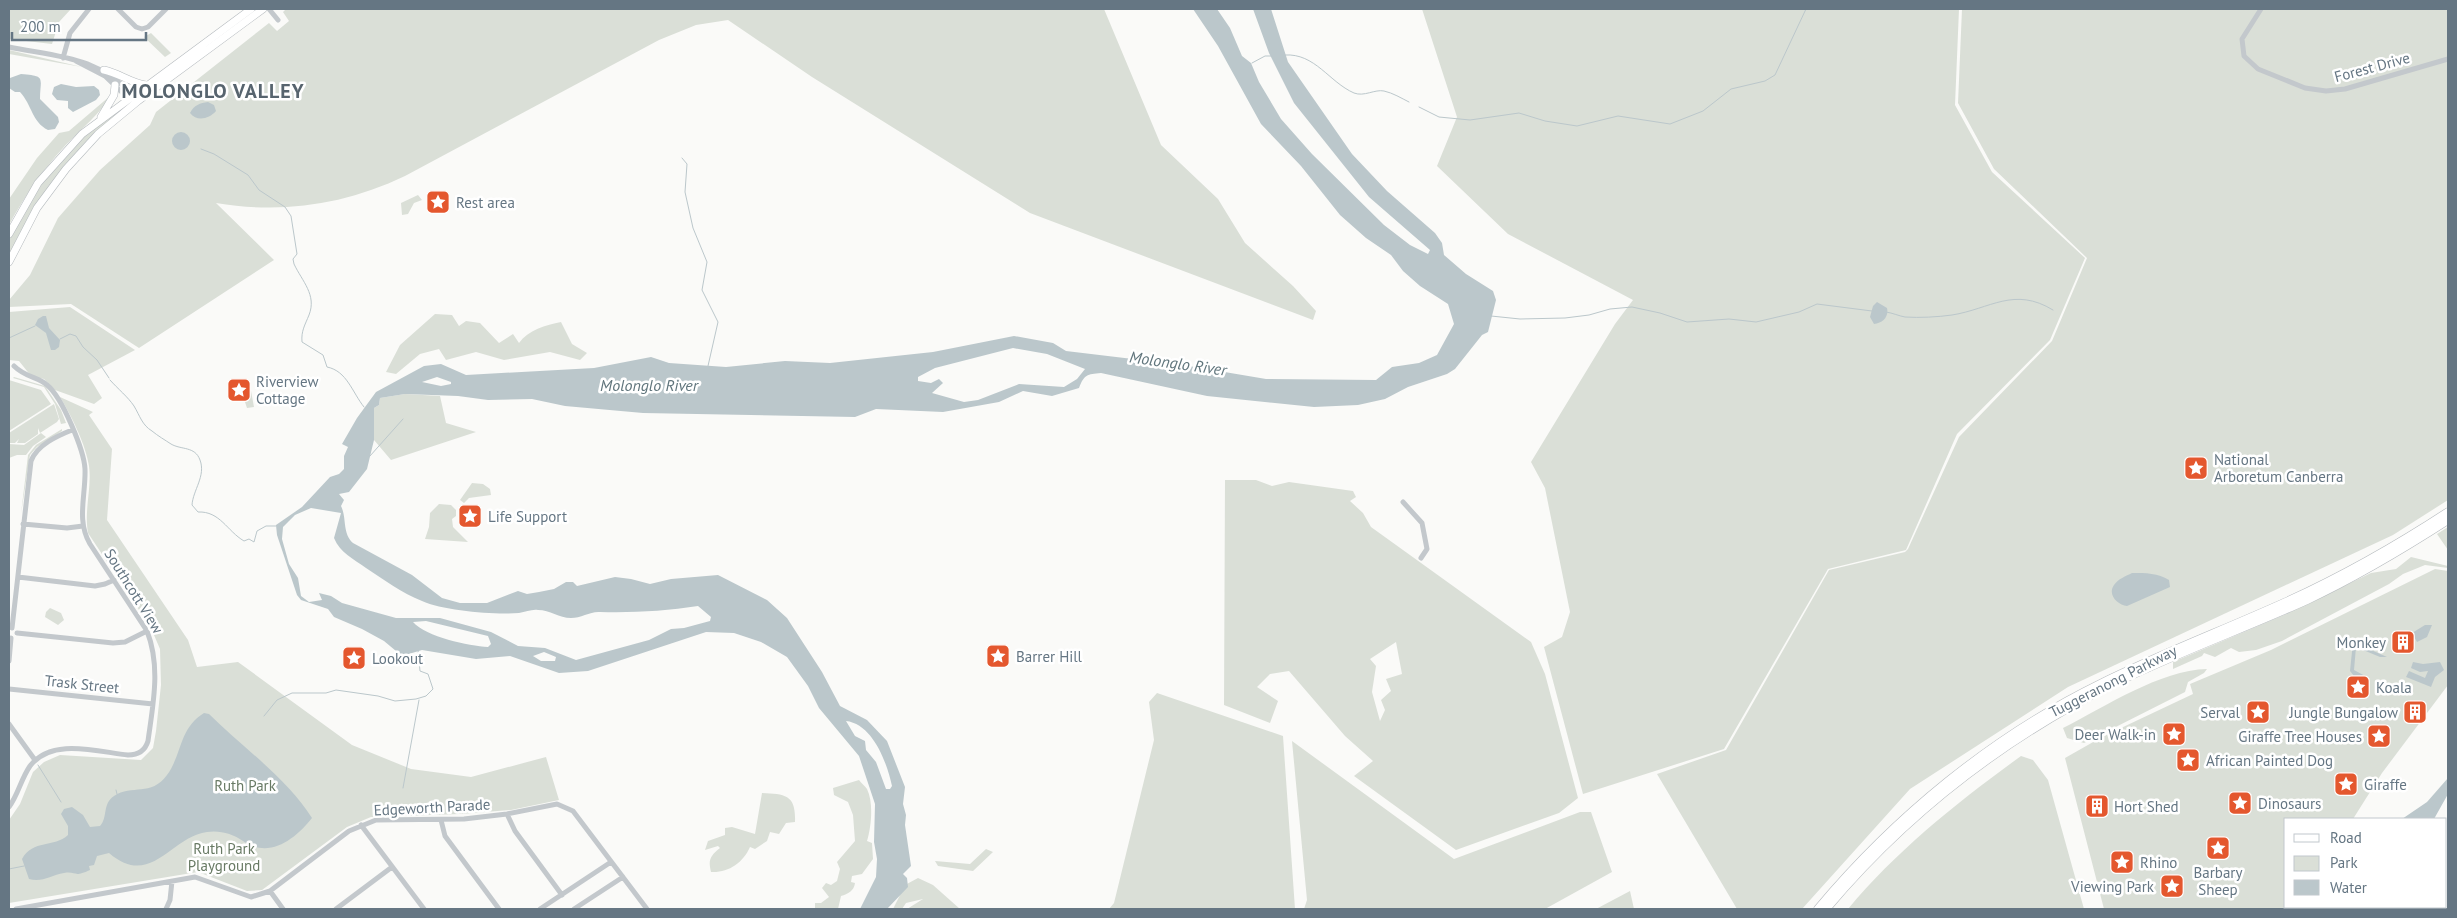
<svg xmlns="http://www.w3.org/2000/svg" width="2457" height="918" font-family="'PT Sans',sans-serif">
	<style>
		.green { fill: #dadfd7; fill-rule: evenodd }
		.water { fill: #bbc7cb; fill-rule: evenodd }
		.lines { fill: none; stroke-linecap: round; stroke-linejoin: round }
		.stream { stroke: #bbc7cb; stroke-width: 1 }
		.major-casing { stroke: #b5babe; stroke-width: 8 }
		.highway-casing { stroke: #b4b9bd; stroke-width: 9 }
		.minor { stroke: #c3c8cc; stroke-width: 5 }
		.major { stroke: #fff; stroke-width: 7 }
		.highway { stroke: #fff; stroke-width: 8 }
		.labels { text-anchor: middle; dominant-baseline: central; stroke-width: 5; stroke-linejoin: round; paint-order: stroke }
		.street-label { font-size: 15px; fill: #657683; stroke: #fff }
		.poi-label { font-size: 15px; fill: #657683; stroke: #fff; text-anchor: start }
		.park-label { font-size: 15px; fill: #687a64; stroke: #fff }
		.water-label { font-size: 16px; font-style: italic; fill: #60757c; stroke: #fff }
		.district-label { font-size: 20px; font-weight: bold; letter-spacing: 1px; fill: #57646e; stroke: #fff }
	</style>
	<rect width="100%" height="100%" fill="#fafaf8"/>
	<path class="green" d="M9 9H71L59 22 52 44 9 39Z
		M286 9H1104L1161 145 1218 199 1245 243 1293 286 1316 311 1313 320 1030 213 812 77 728 20 696 25 659 40 405 176C344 205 282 214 216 203L274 260 139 348 71 304 9 307V300L30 275 58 218 100 170 150 125 156 112 269 23 277 31 289 21 283 12Z
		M1422 9H1959L1955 105 1992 172 2085 258 2050 340 1957 434 1906 550 1828 569 1724 749 1583 794 1544 647 1562 637 1570 612 1545 488 1531 462 1615 324 1633 300 1508 234 1437 166 1457 117Z
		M1962 9H2448V500L2393 535 2068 687 1910 789 1802 909H1737L1657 774 1726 750 1829 570 1905 552 1908 549 1959 437 2052 341 2087 258 1994 169 1958 103Z
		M151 33 171 53 165 57 144 37Z
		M9 50 82 67 9 54Z
		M110 96C105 109 75 135 64 147 42 171 24 197 9 225V199L37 158 59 133 69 131Z
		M122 106 124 109 107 122 28 218 9 255 10 236 43 182 80 139Z
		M418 195 422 200 414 203 408 214 402 215 401 203Z
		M70 307 135 350 88 375 102 398 94 404 55 390 44 379 31 376 19 361 9 360V312Z
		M435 314 452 315 459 326 466 321 480 323 499 343 513 334 519 343C528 330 546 325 561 322L572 344 587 353 580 360 550 352 504 360 476 352 446 360 439 349 420 354 396 374 386 372 400 345Z
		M14 377 45 386 61 410 66 423 61 424 55 404 44 387 13 378Z
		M9 380 41 390 51 404 9 431Z
		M247 389 251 391 254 407 247 408C243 395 243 401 247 389Z
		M405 394 440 396 446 423 476 432 391 460 374 440V408L379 405 380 398Z
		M60 397 93 412 89 415 112 449 107 520 188 640 197 667 238 662 352 745 411 769 471 777 546 757 559 800 511 810 460 814 371 817 347 827 262 890 247 891 198 872 9 903V820L20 804 33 772 44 762 60 755 141 760 153 748 156 731 161 685 160 649 151 628 88 533C84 508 92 488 89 466 86 445 71 415 60 397Z
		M54 404 59 419 57 422 40 433 38 428V434L25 443H17L19 439 15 443H9V433Z
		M62 429V431L37 447 30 455 21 514 28 455 36 445Z
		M41 433 46 437 33 446 26 455H17L9 458V444L24 445Z
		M1225 480H1256L1272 486 1289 482 1353 491 1356 497 1350 501 1363 513 1371 527 1531 642 1545 674 1578 798 1559 813 1456 850 1354 776 1373 761 1345 736 1289 671 1270 674 1257 687 1278 701 1270 723 1224 705ZM1396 642 1402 674 1386 679 1391 691 1381 700 1385 710 1380 721 1372 692 1376 666 1370 659Z
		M472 483 483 484 490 489 491 495 469 498 464 503 460 500Z
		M439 504 451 505 456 510V516L452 519 453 527 468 542 425 539 429 527 430 513Z
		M2448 527V550L2437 534Z
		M2411 557 2448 566V568L2425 565 2403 574 2389 584 2282 641 2256 650 2239 652 2231 648 2215 657 2204 653 2202 656 2173 669V662L2284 615 2371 573 2396 569Z
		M2435 569 2448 571V685L2382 773 2353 819H2286V907H2305L2303 909H2104L2065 758 2102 737 2193 694 2190 684 2271 650Z
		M50 608 61 613 64 620 58 625 45 617 46 612Z
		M2207 669 2204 673 2188 682 2185 692 2084 743 2067 738 2063 728C2105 707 2160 670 2207 669Z
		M1157 693 1283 736 1295 909H1109L1114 903 1154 740 1149 702Z
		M1292 741 1454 859 1580 812H1591L1612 872 1545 909H1304L1307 900Z
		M2021 756 2033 760 2048 780 2084 909H1848C1897 850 1959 801 2021 756Z
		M859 780C861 783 865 786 867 789 874 803 871 828 867 841L872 843 873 859 862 874 852 876 851 882 855 883C854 891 848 894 841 896L838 909H815V903H821L829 897 822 888 826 883 831 885 837 881 840 869 837 862 855 841 853 815 848 802 834 795 833 788Z
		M762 793C786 794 796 795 795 822L786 823 779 834 770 832 767 841 755 849 750 847C743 863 728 873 711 872 708 860 710 856 720 848L718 846 705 850 708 841 725 835V828L732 827 755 834Z
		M986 849 993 852 973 871 938 866 935 861 970 864Z
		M918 878 933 885 960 909H907L923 899 906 903 902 909H893L905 885Z
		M1630 891 1634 909H1596Z"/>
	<path class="water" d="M1193 9H1217L1230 28 1242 56 1251 63 1259 82 1281 119 1312 154 1384 225 1410 245 1428 254 1430 250 1369 197 1294 103 1269 53 1253 9H1271L1288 62 1352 154 1387 191 1435 233 1442 243 1444 255 1466 274 1493 291 1496 300 1488 332 1482 335 1455 369 1447 374 1408 387 1385 399 1358 405 1314 407 1207 396 1101 373C1087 374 1084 375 1079 388L1052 396 1023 391 999 402 943 412 876 409 855 417 643 413 565 406 532 399 488 400 458 396 405 394 380 398 379 405 374 408V440L367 469 349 492 339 494 344 500 341 506C347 518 342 533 353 543L412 575 442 598 460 603H487L518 591 527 594 539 592 554 589 566 582H573L577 586 615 577 631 579 650 584 671 579 718 575 767 600 787 618 822 672 840 706 867 720 887 741 905 787 903 804 906 815 905 825 911 866 903 874 907 878 908 887 887 909H860L876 877 877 859 874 842 875 804 859 756 819 708 808 686 787 657 761 642 734 633 706 632 588 671 559 673 510 656 476 659 422 650 402 656 384 641 362 629 334 617 328 609 301 600 297 595 277 535 276 525 302 507 330 477 339 474 344 469V456L348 447 342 444 357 418 376 392 424 366 441 364 466 375 594 368 651 357 669 363 726 367 785 361 830 363 933 352 1014 336 1053 343 1066 351 1183 365 1266 379 1376 380 1392 367 1419 363 1437 355 1454 324 1448 304 1420 286 1403 271 1391 255 1366 238 1340 215 1301 166 1261 124 1218 46ZM1013 348 1047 354 1085 369 1077 379 1064 387 1019 384 978 400 964 402 932 393 943 383 939 379 931 383 918 381V377L935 368ZM437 377 451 382V384L441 386 422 382ZM311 508 341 513 334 538C340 553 354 559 366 568 384 580 402 593 422 601 444 611 495 615 519 613 526 612 532 609 538 610 550 610 559 618 571 618 581 618 591 611 600 612 632 613 666 611 698 606L711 617 710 621 684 628 671 629 649 640 576 660 545 648 518 646 491 632 440 618H396L342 603 331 596 319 593 322 600 309 602 301 596 298 578 289 564 282 539 283 527 295 515ZM426 621 488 636 491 644 488 647C469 646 426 637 413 622ZM544 652 556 657 555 661H541L533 656ZM846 721C873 724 887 763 892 786L890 789H886L876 762 866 750 865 741 855 736Z
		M21 74C47 76 40 78 40 99L58 117 59 122 55 129 48 130C32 122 32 105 20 92H15L9 88 10 78Z
		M61 84 76 87 94 86 99 90 100 95 96 100 73 112 68 108V101L57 100 52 94 54 87Z
		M208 102 214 105 216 111C209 119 197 122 190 113 194 105 200 103 208 102Z
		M172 141a9 9 0 1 1 18 0a9 9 0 1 1-18 0Z
		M1877 302 1887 308C1889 317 1883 323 1874 324L1870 317 1873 306Z
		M43 316H46L49 328 60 340 59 347 55 350H51L46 333 35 325 38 319Z
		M2132 573C2146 573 2158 573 2169 580L2170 587 2127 606C2118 605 2107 595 2114 585 2118 579 2126 576 2132 573Z
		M2425 625H2432L2427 637 2417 642 2412 633Z
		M2353 642 2387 657H2380L2356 647 2354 670 2367 677V679L2354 676 2350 671Z
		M2413 662 2423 664 2440 662 2444 670 2435 677 2431 687 2406 677 2409 671 2425 678 2428 671 2420 672 2411 668Z
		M204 713 209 714C243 748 286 777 312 818 296 838 270 860 243 841 233 834 220 830 207 832 170 837 151 889 109 853L97 856 94 865 89 866 90 870C73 878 77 871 64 873 51 875 42 883 29 879L22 859C33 839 54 848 68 835V826L61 814 64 809 72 807 83 815 90 827 100 826C108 817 102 804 114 796 132 784 151 797 167 775 182 755 179 728 204 713Z
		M2448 778V794L2434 819H2402L2427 802Z"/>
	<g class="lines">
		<path class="stream" d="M1285 55C1315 53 1329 82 1354 93 1364 97 1375 89 1384 91 1393 93 1401 98 1409 102
			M1252 63 1265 56H1271
			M1419 107 1439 117 1470 120 1519 113 1545 121 1577 126 1618 116 1670 124 1703 111 1731 89 1765 81 1775 75 1806 9
			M201 149 214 154 248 175 259 190 285 207 291 216 297 254 293 259 294 264C302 281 317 295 309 315 305 325 301 331 302 342L323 355 327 367C347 371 352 392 364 407
			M682 158 687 164 685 192 693 228 707 262 702 290 718 322 708 366
			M1886 312C1893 313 1899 316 1905 317 1919 318 1938 317 1952 315 1990 309 2014 286 2053 310
			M1491 316 1520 319 1565 318 1589 315 1610 309 1632 307 1660 313 1687 322 1729 319 1756 322 1799 312 1817 304 1872 311
			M9 338 35 326
			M60 339 70 334 76 336 83 347 97 360 109 378
			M110 380C118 389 128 397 134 406 140 416 142 425 152 431 158 436 165 440 171 444 181 450 195 446 200 460 206 476 193 490 192 505L198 512C220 511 227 531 244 541L249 539 254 542 257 531 266 526H276
			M370 456 403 419
			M264 716 277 700 292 693H326L336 690 378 696 395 701 416 699 426 696 433 689 428 674 420 671 418 650
			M38 765 61 802
			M403 788 419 700
			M116 790 117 794
			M9 869 24 866"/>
		<g class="major-casing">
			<path id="major" d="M104 70C119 73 131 83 146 85
				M101 117 114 95 115 85
				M9 234 38 183 82 134 251 9
				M9 262 37 208 66 169 98 134 138 101 263 9"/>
		</g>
		<g class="highway-casing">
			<path id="highway" d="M1818 909C1895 817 1992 737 2100 684 2161 654 2224 630 2286 602 2343 576 2396 546 2448 512
				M1826 909C1905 815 2003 739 2113 684 2176 653 2243 629 2307 600 2356 577 2403 549 2448 520"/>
		</g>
		<path class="minor" d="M118 9 136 27 142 29 148 27 166 9
			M269 9 278 20
			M2261 9 2242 39 2244 56 2258 69 2305 88 2326 91 2345 89 2448 59
			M9 47C60 57 97 56 135 97
			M63 58 70 33 89 9
			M76 61 105 76 131 101
			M1403 502 1422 523 1427 549 1421 558
			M23 524 67 528 83 526
			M18 577 95 586 105 584 114 580
			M12 628 31 461C37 445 57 436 72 430
			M17 633 113 643 125 642 147 631
			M9 661 11 638
			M9 689 153 704
			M9 724 35 760
			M9 807C18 795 21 779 30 766 52 737 98 752 128 755 138 755 145 751 148 741 153 704 161 667 147 631L90 544C76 520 86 495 85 469 84 450 62 397 47 385 39 377 26 378 14 366
			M507 814 515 831 562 895
			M441 820 445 836 499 909
			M361 825 424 909
			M270 891 283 909
			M16 909 195 877 251 897 270 891 349 831 376 820 464 819 507 814 557 804 573 811 647 909
			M166 909 170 900 172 881
			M336 909 392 867
			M540 909 611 862
			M574 909 623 877"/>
		<use href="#major" class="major"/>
		<use href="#highway" class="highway"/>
	</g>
	<defs>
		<g id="sight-square" transform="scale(1.25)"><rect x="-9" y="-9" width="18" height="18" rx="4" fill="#e4572e" stroke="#fff"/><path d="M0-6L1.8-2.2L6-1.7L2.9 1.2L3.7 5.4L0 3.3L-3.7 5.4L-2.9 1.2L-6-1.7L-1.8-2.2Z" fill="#fff"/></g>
		<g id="building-square" transform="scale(1.25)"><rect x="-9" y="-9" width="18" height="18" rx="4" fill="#e4572e" stroke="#fff"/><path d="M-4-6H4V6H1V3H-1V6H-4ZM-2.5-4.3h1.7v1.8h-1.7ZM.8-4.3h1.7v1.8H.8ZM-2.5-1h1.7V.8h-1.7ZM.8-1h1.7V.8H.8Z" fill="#fff"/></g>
	</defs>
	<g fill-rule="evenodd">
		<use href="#sight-square" x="438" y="202"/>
		<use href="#sight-square" x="239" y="390"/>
		<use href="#sight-square" x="2196" y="468"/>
		<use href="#sight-square" x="470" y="516"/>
		<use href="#building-square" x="2403" y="642"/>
		<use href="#sight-square" x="998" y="656"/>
		<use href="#sight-square" x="354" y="658"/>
		<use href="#sight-square" x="2358" y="687"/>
		<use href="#sight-square" x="2258" y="712"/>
		<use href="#building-square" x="2415" y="712"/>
		<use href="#sight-square" x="2174" y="734"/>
		<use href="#sight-square" x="2379" y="736"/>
		<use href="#sight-square" x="2188" y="760"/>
		<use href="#sight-square" x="2346" y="784"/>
		<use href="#sight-square" x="2240" y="803"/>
		<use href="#building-square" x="2097" y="806"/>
		<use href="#sight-square" x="2218" y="848"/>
		<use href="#sight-square" x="2122" y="862"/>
		<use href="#sight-square" x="2172" y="886"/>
	</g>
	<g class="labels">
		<g class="street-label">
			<text transform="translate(2372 67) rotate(-15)">Forest Drive</text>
			<text transform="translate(134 591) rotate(58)">Southcott View</text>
			<text transform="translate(2113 681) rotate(-27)">Tuggeranong Parkway</text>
			<text transform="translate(82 684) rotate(6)">Trask Street</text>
			<text transform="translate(432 807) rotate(-3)">Edgeworth Parade</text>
		</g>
		<g class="poi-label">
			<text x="456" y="202">Rest area</text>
			<text x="256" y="381">Riverview<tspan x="256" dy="17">Cottage</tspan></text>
			<text x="2214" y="459">National<tspan x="2214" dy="17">Arboretum Canberra</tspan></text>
			<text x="488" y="516">Life Support</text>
			<text x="2386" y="642" text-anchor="end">Monkey</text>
			<text x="1016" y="656">Barrer Hill</text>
			<text x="372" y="658">Lookout</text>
			<text x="2376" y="687">Koala</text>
			<text x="2240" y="712" text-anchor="end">Serval</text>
			<text x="2398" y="712" text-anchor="end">Jungle Bungalow</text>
			<text x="2156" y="734" text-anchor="end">Deer Walk-in</text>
			<text x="2362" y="736" text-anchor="end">Giraffe Tree Houses</text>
			<text x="2206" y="760">African Painted Dog</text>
			<text x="2364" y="784">Giraffe</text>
			<text x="2258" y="803">Dinosaurs</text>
			<text x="2114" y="806">Hort Shed</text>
			<text x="2140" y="862">Rhino</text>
			<text x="2218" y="872" text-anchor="middle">Barbary<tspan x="2218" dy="17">Sheep</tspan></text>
			<text x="2154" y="886" text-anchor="end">Viewing Park</text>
		</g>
		<g class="park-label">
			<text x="245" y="785">Ruth Park</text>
			<text x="224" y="848">Ruth Park<tspan x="224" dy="17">Playground</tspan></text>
		</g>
		<g class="water-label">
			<text transform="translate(1178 363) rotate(8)">Molonglo River</text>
			<text x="649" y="385">Molonglo River</text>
		</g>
		<g class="district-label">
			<text x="213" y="91">MOLONGLO VALLEY</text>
		</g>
	</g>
	<rect width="2457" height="918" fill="none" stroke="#657683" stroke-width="20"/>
	<rect x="2284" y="818" width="162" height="90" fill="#ffffff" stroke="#c1c8cd"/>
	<rect x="2294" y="834" width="25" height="8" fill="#ffffff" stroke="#c1c8cd"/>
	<text x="2330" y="843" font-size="15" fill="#657683">Road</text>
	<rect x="2294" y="856" width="25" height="15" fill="#dadfd7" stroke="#c1c8cd"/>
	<text x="2330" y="868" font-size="15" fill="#657683">Park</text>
	<rect x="2294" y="880" width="25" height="15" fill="#bbc7cb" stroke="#c1c8cd"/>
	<text x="2330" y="893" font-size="15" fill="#657683">Water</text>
	<path d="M12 32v8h134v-8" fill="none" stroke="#657683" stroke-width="2.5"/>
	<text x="20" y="32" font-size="15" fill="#657683" stroke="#ffffff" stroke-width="4" paint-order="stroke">200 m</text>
</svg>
